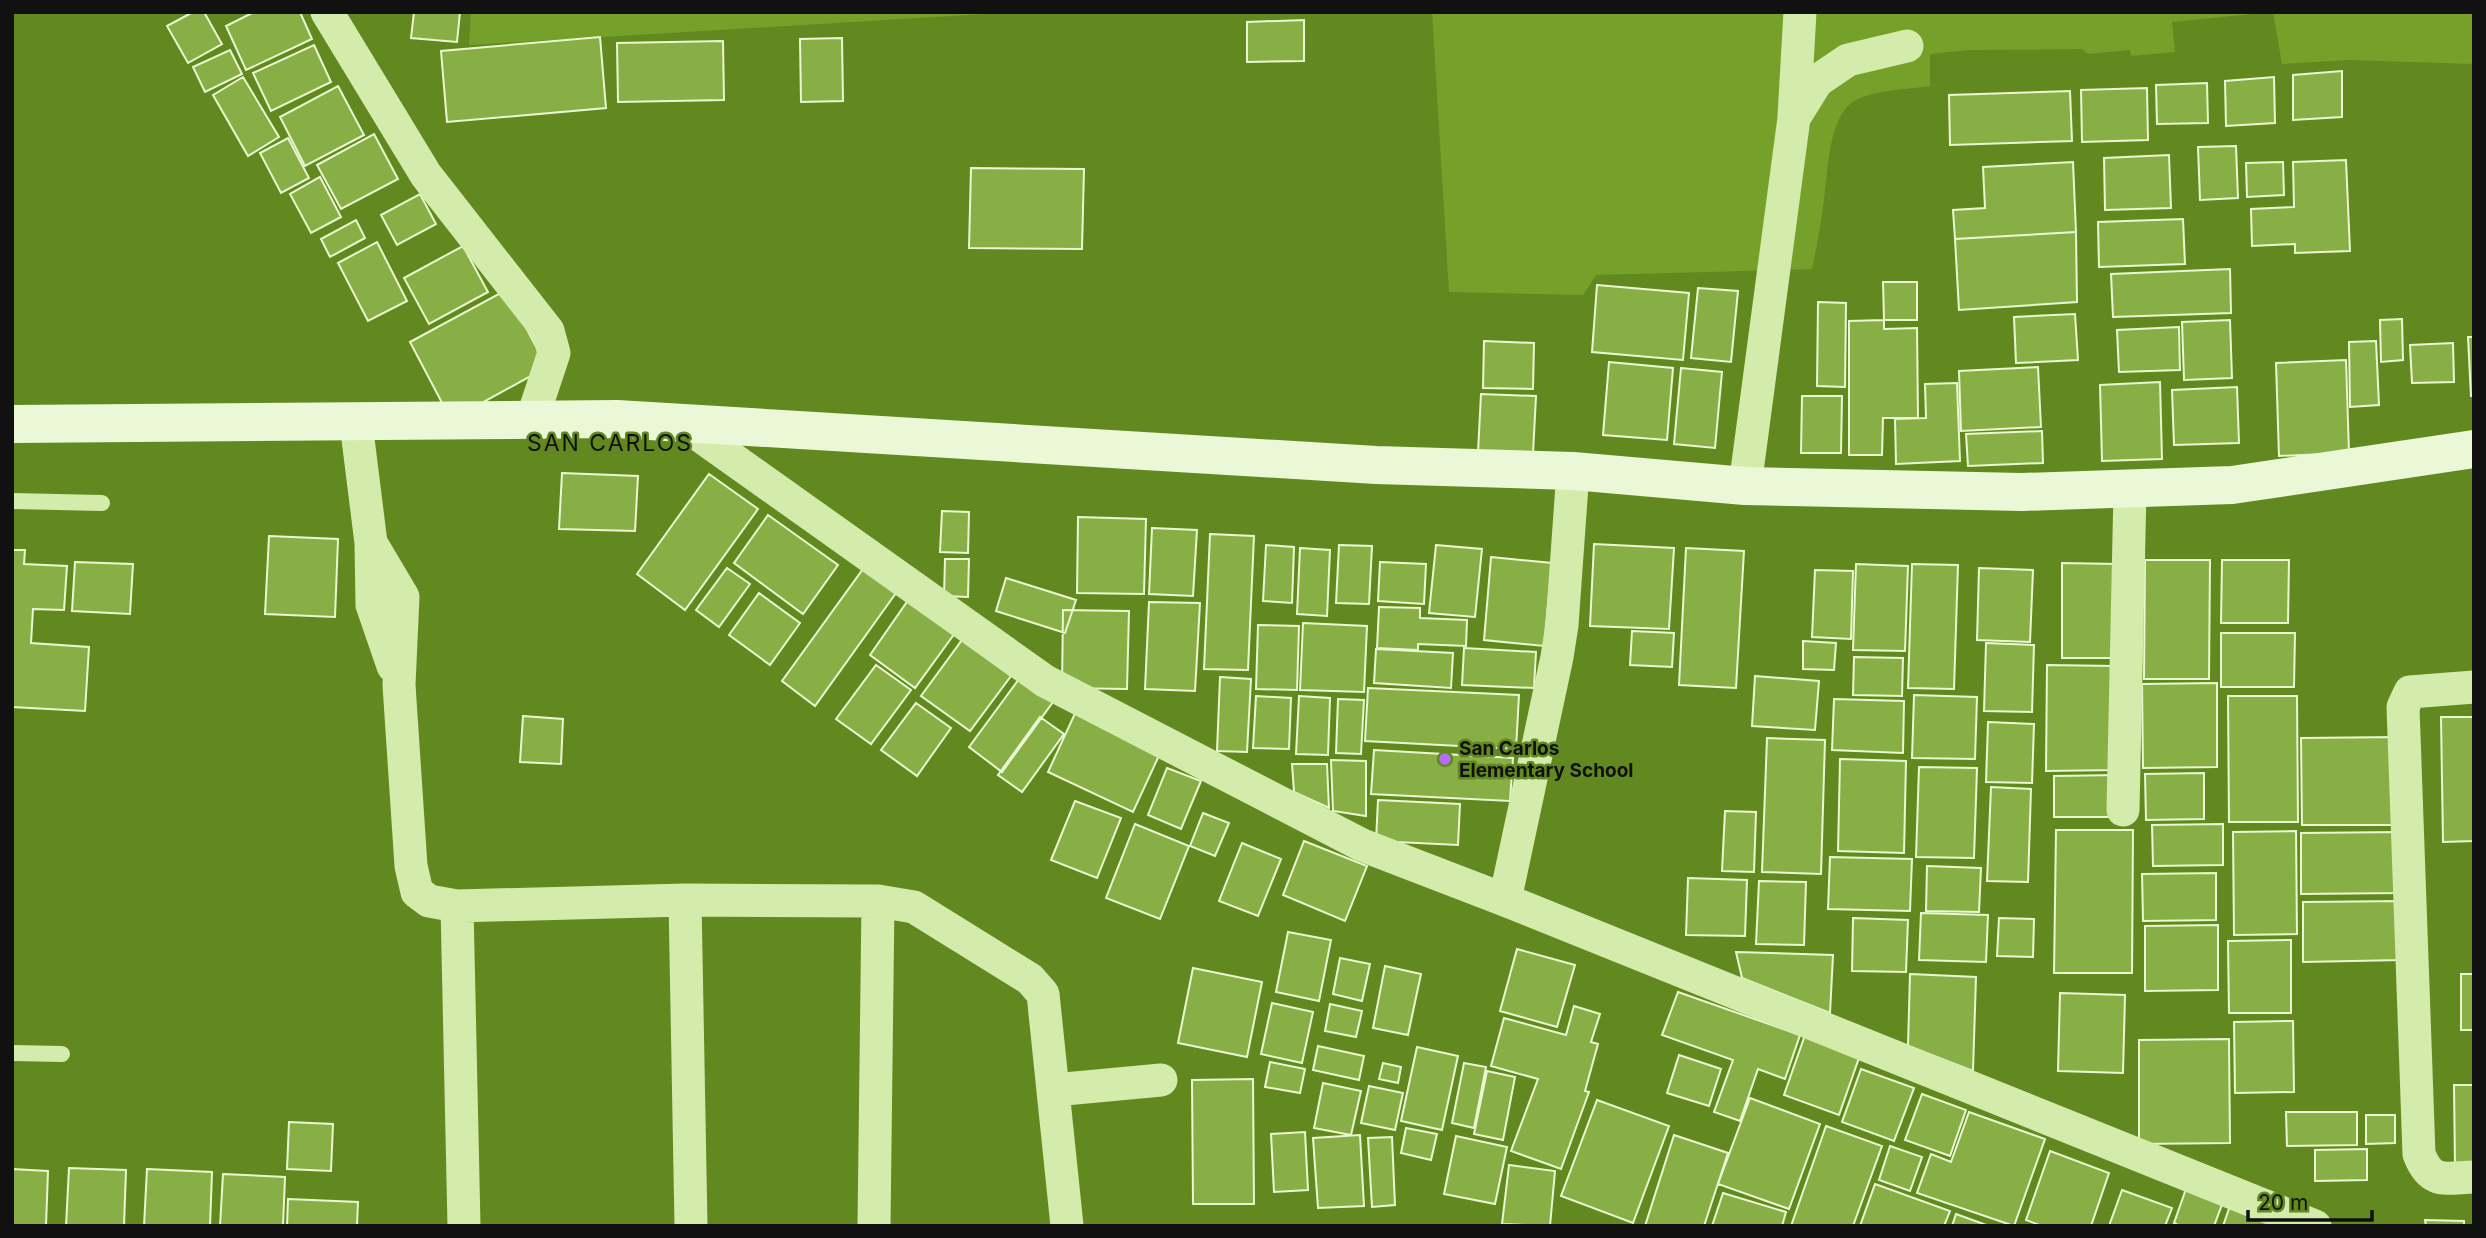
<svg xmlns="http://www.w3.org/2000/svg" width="2486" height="1238" viewBox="0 0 2486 1238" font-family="Inter,sans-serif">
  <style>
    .green { fill: #75a12a }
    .building { fill: #87af45; stroke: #e9f8d0; stroke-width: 2 }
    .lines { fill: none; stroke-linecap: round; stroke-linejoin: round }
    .lane { stroke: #d3ebab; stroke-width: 16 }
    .street { stroke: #d3ebab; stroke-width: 33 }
    .secondary { stroke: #ebf8d7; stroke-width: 38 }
    .poi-dot { fill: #b66cf8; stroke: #618920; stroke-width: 2.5 }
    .labels { text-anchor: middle; stroke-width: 5; stroke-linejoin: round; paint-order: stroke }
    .poi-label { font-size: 19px; font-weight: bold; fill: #111; stroke: #618920; text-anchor: start }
    .quarter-label { font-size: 23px; letter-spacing: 2px; fill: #111; stroke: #618920 }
  </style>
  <rect width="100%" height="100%" fill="#618920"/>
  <path class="green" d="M471,12H1020L469,45Z
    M1432,12H2474V64L2348,60L2282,64L2273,12L2172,22L2175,52L2131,56L2130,50L2088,54L2082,49L1969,50L1930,54V86C1906,90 1878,89 1856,100C1828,114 1828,173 1824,200C1821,223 1817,246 1812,269L1596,275L1583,295L1449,292Z"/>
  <path class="building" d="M193,12H204L222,44L188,63L167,26Z
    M254,12H300L312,39L246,70L226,26Z
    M414,12H460L457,42L411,38Z
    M1304,20V61L1247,62V22Z
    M600,37L606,108L447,122L441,51Z
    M842,38L843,101L801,102L800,39Z
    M723,41L724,100L618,102L617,43Z
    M314,45L331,82L271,111L253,73Z
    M230,50L242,74L205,92L193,67Z
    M2342,71V117L2293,120V75Z
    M243,77L279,137L248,156L213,95Z
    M2274,77L2275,123L2226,126L2225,81Z
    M2207,83L2208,123L2157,124L2156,85Z
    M338,86L364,135L305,166L280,117Z
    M2147,88L2148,140L2082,142L2081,90Z
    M2070,91L2072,141L1950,145L1949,95Z
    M374,134L398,179L341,209L317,165Z
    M288,138L309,178L281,193L260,153Z
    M2236,146L2238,198L2200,200L2198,147Z
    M2169,155L2171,208L2105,210L2104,158Z
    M2346,160L2350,251L2295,253V244L2252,246L2251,209L2294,207L2293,162Z
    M2073,162L2076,232L1955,239L1953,210L1985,208L1983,167Z
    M2283,162L2284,195L2247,197L2246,163Z
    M971,168L1084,169L1082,249L969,248Z
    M320,177L341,217L311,233L290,194Z
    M420,194L436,224L397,245L381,215Z
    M2183,219L2185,264L2099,267L2098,222Z
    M356,220L365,238L330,257L321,239Z
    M2076,232L2077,302L1959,310L1955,239Z
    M377,242L407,301L368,321L338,263Z
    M463,246L488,292L429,324L404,278Z
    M2230,269L2231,313L2113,317L2111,274Z
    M1883,282H1917V320H1884Z
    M1597,285L1689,293L1683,360L1592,352Z
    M1698,288L1738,291L1731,362L1691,358Z
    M506,290L547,367L451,420L410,342Z
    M1818,302L1846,303L1845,387L1817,386Z
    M2075,314L2078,360L2016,363L2014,317Z
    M2402,319L2403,360L2381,362L2380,320Z
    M1884,320V329L1917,328L1918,418H1883L1882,455H1849V321Z
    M2230,320L2232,378L2184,380L2182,322Z
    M2179,327L2180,370L2119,372L2117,330Z
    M2468,337H2474V396H2471Z
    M1484,341L1534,343L1533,389L1483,388Z
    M2376,341L2379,405L2350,407L2349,342Z
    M2453,343L2454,382L2412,383L2410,345Z
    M2346,360L2349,453L2279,456L2276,363Z
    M1609,362L1673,368L1667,440L1603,435Z
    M2038,367L2041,427L1961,431L1959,371Z
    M1681,368L1722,372L1715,448L1674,444Z
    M2160,382L2162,459L2102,461L2100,385Z
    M1957,383L1960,461L1896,464L1895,419L1926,418L1925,384Z
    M2237,387L2239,443L2174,445L2172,390Z
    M1481,394L1536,396L1533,454L1478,452Z
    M1802,396H1842L1841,453H1801Z
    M2042,431L2043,463L1968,466L1966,434Z
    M562,473L638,476L635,531L559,529Z
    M709,474L758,509L685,610L637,574Z
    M942,511L969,512L968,553L940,552Z
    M768,515L838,565L803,614L734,563Z
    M1078,517L1146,519L1144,594L1077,593Z
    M1152,528L1197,530L1193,596L1149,594Z
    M1210,534L1254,536L1248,670L1204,669Z
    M269,536L338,539L335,617L265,614Z
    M1594,544L1674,548L1669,629L1590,626Z
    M1266,545L1294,547L1292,603L1263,601Z
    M1339,545L1372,546L1369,604L1336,603Z
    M1436,545L1482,549L1475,617L1429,613Z
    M1300,548L1330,550L1327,616L1297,614Z
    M1686,548L1744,551L1736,688L1679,685Z
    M12,550H25L24,564L67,566L64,610L33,609L31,643L89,647L85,711L12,707Z
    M1491,557L1552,563L1544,646L1484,640Z
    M945,559H969L968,597L944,596Z
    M2145,560H2210L2209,679H2144Z
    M2222,560H2289L2288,623H2221Z
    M75,562L133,564L130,614L72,611Z
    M1380,562L1426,564L1424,604L1378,601Z
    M2062,563L2119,564V658H2062Z
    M1856,564L1908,566L1905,651L1853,650Z
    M1912,564L1958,565L1954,689L1908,688Z
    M727,568L750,584L719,627L696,610Z
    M1979,568L2033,570L2030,642L1977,640Z
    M863,569L896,593L815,706L782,681Z
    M1815,570L1853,571L1851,639L1812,637Z
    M1006,578L1076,600L1065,633L996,611Z
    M759,593L800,623L770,665L729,635Z
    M909,599L955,633L915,688L870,655Z
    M1149,602L1200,603L1195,691L1145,689Z
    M1379,607L1420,608V618L1467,620L1466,646L1418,644V650L1377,648Z
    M1063,610L1129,611L1127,689L1062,688Z
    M1303,623L1367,626L1364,692L1300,690Z
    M1258,625L1299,626L1297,690L1256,689Z
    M1632,631L1674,633L1672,667L1630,665Z
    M2221,633H2295L2294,687H2221Z
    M962,640L1011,676L970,731L921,696Z
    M1803,641L1836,643L1834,670L1803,669Z
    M1986,643L2034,645L2032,712L1984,711Z
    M1464,648L1536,652L1534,688L1462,685Z
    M1376,649L1453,653L1451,688L1374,683Z
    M1854,657L1903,658L1902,696L1853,695Z
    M876,665L911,690L871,744L836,719Z
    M2047,665L2116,666L2115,770L2046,771Z
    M1755,676L1819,681L1815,730L1752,726Z
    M1220,677L1251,679L1247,752L1217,751Z
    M1019,679L1053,702L1002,772L969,747Z
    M2217,683V767L2143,768L2142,684Z
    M1368,688L1519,695L1516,749L1365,741Z
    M1914,695L1977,697L1975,759L1912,758Z
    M1256,696L1291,698L1289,749L1253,748Z
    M1299,696L1330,698L1328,755L1296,754Z
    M2228,696H2297L2298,822H2229Z
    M1338,699L1364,700L1361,754L1336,753Z
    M1834,699L1904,701L1903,753L1832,750Z
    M916,703L951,728L917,776L881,750Z
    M1077,709L1162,749L1133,812L1048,772Z
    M523,716L563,719L561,764L520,762Z
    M1040,717L1064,734L1022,792L998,775Z
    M2441,717H2474V841L2443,842Z
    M1988,722L2034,724L2032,783L1986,782Z
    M2398,737L2399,825H2302L2301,738Z
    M1767,738L1825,740L1821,874L1762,872Z
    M1374,750L1513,758L1510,801L1371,794Z
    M1840,759L1906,761L1904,853L1838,851Z
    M1331,760L1366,761V816L1333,811Z
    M1292,764H1327L1329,808L1294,792Z
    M1919,767L1977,768L1974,858L1916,857Z
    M1167,768L1201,781L1181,829L1148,815Z
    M2204,773V819L2146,820L2145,774Z
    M2117,775V817H2054V776Z
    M1991,787L2031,789L2028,882L1987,881Z
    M1378,800L1460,804L1458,845L1376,841Z
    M1075,801L1121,818L1097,878L1051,860Z
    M1725,811L1756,812L1754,872L1722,871Z
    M1203,813L1229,823L1215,856L1190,846Z
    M1135,824L1189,846L1160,919L1106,898Z
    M2223,824V865L2153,866L2152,825Z
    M2056,830H2133L2132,973H2054Z
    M2296,831L2297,934L2234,935L2233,832Z
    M2399,832V893L2301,894V833Z
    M1304,841L1367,866L1345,921L1283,895Z
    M1242,843L1281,859L1258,916L1219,901Z
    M1830,857L1912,859L1910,911L1828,909Z
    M1927,866L1981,868L1979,912L1926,911Z
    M2216,873V920L2143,921L2142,874Z
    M1688,878L1747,880L1745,936L1686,935Z
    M1759,881L1806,882L1804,945L1756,944Z
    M2402,901V960L2303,962V902Z
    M1921,913L1988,915L1986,962L1919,960Z
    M1853,918L1908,920L1906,972L1852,971Z
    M1999,918L2034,919L2033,957L1997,956Z
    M2218,925V990L2145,991V926Z
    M1288,932L1331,940L1319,1001L1276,992Z
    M2291,940V1013H2229L2228,941Z
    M1517,949L1575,965L1557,1027L1500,1011Z
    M1736,952L1833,955L1830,1013L1742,978Z
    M1340,958L1370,964L1362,1001L1333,994Z
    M1385,966L1421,974L1408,1035L1373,1028Z
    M1193,968L1262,982L1247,1057L1178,1043Z
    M1910,974L1976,977L1973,1071L1908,1046Z
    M2461,974H2474V1030H2461Z
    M1678,992L1800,1035L1785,1079L1758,1069L1740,1121L1714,1112L1733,1060L1662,1035Z
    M2060,993L2125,995L2123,1073L2058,1071Z
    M1272,1003L1313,1012L1302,1063L1261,1054Z
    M1330,1004L1362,1011L1356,1037L1325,1031Z
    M1574,1006L1600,1014L1591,1042L1598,1044L1585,1091L1589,1092L1561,1169L1511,1151L1538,1079L1491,1066L1504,1018L1566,1035Z
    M2293,1021L2294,1092L2235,1093L2234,1022Z
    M1805,1035L1860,1055L1839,1115L1784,1095Z
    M2229,1039L2230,1143L2139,1144V1040Z
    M1318,1046L1364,1056L1359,1080L1313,1070Z
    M1417,1047L1458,1056L1442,1130L1401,1121Z
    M1679,1055L1721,1069L1709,1106L1667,1093Z
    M1270,1062L1305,1069L1300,1093L1265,1087Z
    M1383,1063L1401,1067L1398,1083L1379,1079Z
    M1464,1063L1486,1067L1474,1128L1452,1123Z
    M1861,1069L1914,1088L1894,1141L1842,1122Z
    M1487,1071L1515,1077L1503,1140L1474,1134Z
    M1253,1079L1254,1204H1193L1192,1080Z
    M1323,1083L1361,1091L1351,1135L1314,1128Z
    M2454,1085H2474V1165L2455,1166Z
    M1369,1086L1403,1093L1395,1130L1361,1123Z
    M1922,1094L1966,1110L1950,1156L1905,1140Z
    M1750,1098L1820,1124L1789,1209L1718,1184Z
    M1597,1100L1669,1126L1633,1223L1561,1196Z
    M1969,1112L2045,1139L2014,1226L1917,1193L1931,1154L1951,1162Z
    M2286,1112H2357V1145L2287,1146Z
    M2366,1115H2395V1143L2366,1144Z
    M289,1122L333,1124L331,1171L287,1169Z
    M1826,1126L1882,1146L1853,1226H1791Z
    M1406,1128L1437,1134L1431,1160L1401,1153Z
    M1305,1132L1308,1190L1274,1192L1271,1134Z
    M1360,1135L1364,1206L1318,1208L1313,1138Z
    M1674,1135L1728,1153L1704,1226H1645Z
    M1456,1136L1507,1147L1495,1204L1444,1194Z
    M1392,1137L1395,1205L1372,1207L1368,1138Z
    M1890,1146L1922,1157L1910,1191L1879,1180Z
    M2367,1149V1180L2315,1181V1150Z
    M2050,1151L2109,1173L2091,1226H2042L2026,1220Z
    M1509,1165L1555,1171L1550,1226L1502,1224Z
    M69,1168L126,1170L124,1226H66Z
    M12,1169L48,1171L46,1226H12Z
    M147,1169L212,1172L210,1226H144Z
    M223,1174L285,1177L283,1226H220Z
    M1875,1184L1950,1211L1944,1226H1860Z
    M2187,1186L2224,1199L2214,1226H2180L2174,1223Z
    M2122,1190L2172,1208L2165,1226H2109Z
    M1723,1193L1786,1212L1782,1226H1712Z
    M288,1199L358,1202L357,1226H287Z
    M2231,1203L2295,1226H2223Z
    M1956,1214L1989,1226H1952Z
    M2425,1220L2464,1221V1226H2426Z"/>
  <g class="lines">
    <path class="lane" d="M12,501L102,503
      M12,1053L62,1054"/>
    <path class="street" d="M327,12L426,175L548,331L554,353L532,419
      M1794,116L1800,12
      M356,423L371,543L372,605L393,666
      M685,425L1045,681L1362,845L1505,900L2315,1226
      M1745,486L1794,118L1817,81L1848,60L1907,46
      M371,543L403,597L399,685L411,866L417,892L429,901L457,906L685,900L878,901L914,907L1030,979L1043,994L1067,1226
      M2474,687L2410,692L2403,707L2419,1154C2431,1185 2445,1178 2474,1177
      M2123,810L2130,490
      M685,900L691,1226
      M1505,900L1557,657L1562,625L1573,471
      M457,906L464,1226
      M1054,1090L1161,1080
      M874,1226L878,901"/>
    <path class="secondary" d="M12,424L617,419L1376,465L1573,471L1745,486L2022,492L2232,485L2474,449"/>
  </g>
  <circle class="poi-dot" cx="1445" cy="759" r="7"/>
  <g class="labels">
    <g class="poi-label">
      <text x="1459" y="755">San Carlos<tspan x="1459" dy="22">Elementary School</tspan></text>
    </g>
    <g class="quarter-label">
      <text x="610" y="451">SAN CARLOS</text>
    </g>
  </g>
  <rect width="2486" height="1238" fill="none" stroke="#111111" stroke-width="28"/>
  <path d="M2248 1210v10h124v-10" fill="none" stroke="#111111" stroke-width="3.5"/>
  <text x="2258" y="1210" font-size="21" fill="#111111" stroke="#618920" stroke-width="5" paint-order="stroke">20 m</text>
</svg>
